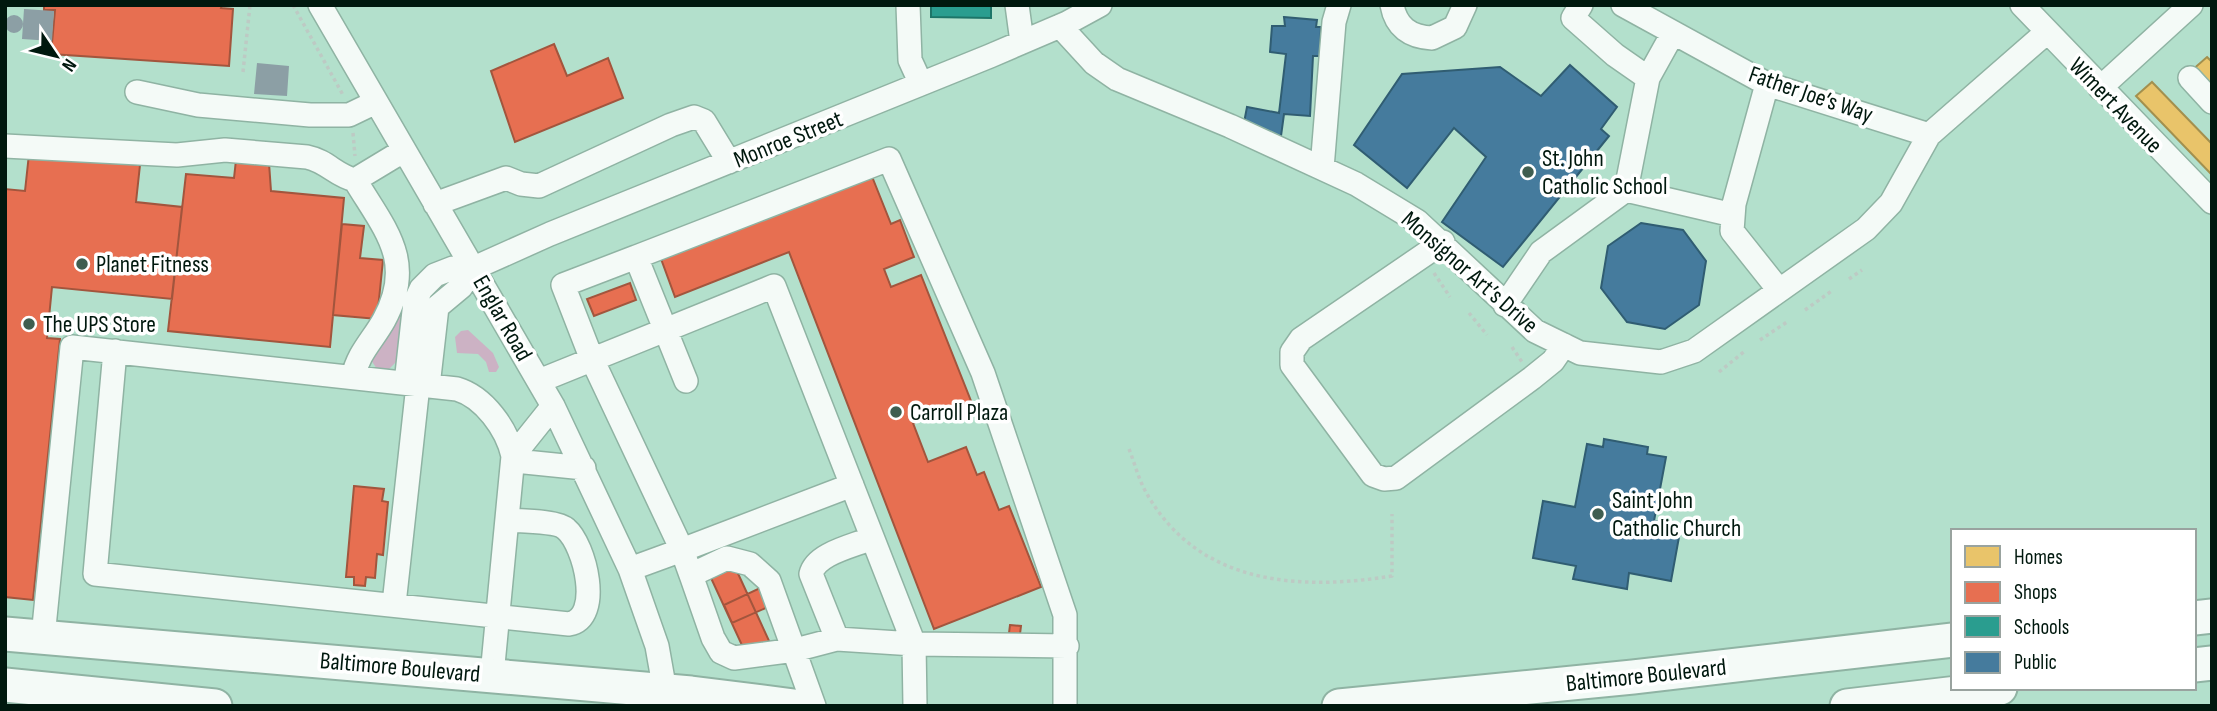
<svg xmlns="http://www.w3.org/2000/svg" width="2217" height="711" viewBox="0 0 2217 711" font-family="'Sofia Sans Condensed',sans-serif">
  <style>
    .green { fill: #ccb2c4 }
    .homes { fill: #e9c46a; stroke: #a3904e; stroke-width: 2 }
    .shops { fill: #e76f51; stroke: #a2553d; stroke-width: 2 }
    .schools { fill: #2a9d8f; stroke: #1d7568; stroke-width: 2 }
    .public { fill: #457b9d; stroke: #305d72; stroke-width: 2 }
    .building { fill: #8c9fa5 }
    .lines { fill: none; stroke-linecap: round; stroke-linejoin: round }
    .minor-casing { stroke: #8fb3a3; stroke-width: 26 }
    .highway-casing { stroke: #8fb3a3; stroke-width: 37 }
    .path { stroke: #bdcac4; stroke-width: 3.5; stroke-dasharray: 3.5 3.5; stroke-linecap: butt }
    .minor { stroke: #f4faf7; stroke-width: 23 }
    .highway { stroke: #f4faf7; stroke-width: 33 }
    .poi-dot { fill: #3f5e50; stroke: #fff; stroke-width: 2.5 }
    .labels { text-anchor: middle; stroke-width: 7; stroke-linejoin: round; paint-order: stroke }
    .street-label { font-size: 24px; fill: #00180e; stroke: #fff }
    .poi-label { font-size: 24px; fill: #00180e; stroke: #fff; text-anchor: start }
  </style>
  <rect width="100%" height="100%" fill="#b3e0cc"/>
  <path class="green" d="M404,305L398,360L388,370L377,369L371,360Z
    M468,330L493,353L499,367L496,372H489L486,362L478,354L457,353L455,337L461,331Z"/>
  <path class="homes" d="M2207,57L2212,62V93L2191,71Z
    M2152,82L2212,144V175L2136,96Z"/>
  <path class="shops" d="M44,5H222L221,8L233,9L229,66L51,54L55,10H44Z
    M554,44L567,76L608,58L623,98L515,142L491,71Z
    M29,154L140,165L136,202L182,207L172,299L52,287L47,338L60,339L33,600L5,597V189L25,191Z
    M236,160L269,163L271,191L344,198L330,347L168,331L186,174L234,178Z
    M871,174L891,224L900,220L914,257L884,269L891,287L921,275L971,401L913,423L928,462L966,447L977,475L984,472L999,510L1009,506L1041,587L934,629L789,252L675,297L660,256Z
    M342,224L364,226L360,258L383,260L377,319L333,315Z
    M630,283L636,300L594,316L587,299Z
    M354,486L384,489L382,501L388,502L383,555L377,554L375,578L366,577L365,586L354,585V577H346Z
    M735,567L770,643L746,654L711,578Z
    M760,588L768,607L732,623L724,605Z
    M1010,625L1021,626L1020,634L1009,633Z"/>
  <path class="schools" d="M931,5H991V18L931,17Z"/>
  <path class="public" d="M1284,17L1317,20L1316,27H1321L1320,56H1313L1310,116L1284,114L1281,136L1243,128L1247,107L1279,113L1286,54L1270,52L1272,26H1285Z
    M1570,65L1617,107L1601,129L1609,136L1503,267L1442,222L1486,157L1454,128L1407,188L1354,145L1402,74L1500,67L1541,96Z
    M1641,223L1683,230L1706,261L1699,305L1665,329L1627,322L1601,288L1608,246Z
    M1604,439L1648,447L1647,454L1666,457L1654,521L1681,526L1671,581L1629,573L1627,589L1573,579L1576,566L1533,558L1543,501L1575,507L1587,444L1603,447Z"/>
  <path class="building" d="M24,9L54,11L52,41L22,39Z
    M5 24a9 9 0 1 1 18 0a9 9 0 1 1-18 0Z
    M257,63L289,66L287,96L254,94Z"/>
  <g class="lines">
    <defs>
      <path id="minor" d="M320,5L553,406L630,569L657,646L665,691
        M908,5L910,60L921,84
        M1017,5L1022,42
        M1392,5C1396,27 1410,37 1432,38L1455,27L1465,5
        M1581,5L1573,18L1615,55L1648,78
        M1623,5L1767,84L1929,135
        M2022,5L2212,202
        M1060,26L1094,63L1117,79L1230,126L1356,184L1417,221L1535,331L1580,353L1661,362L1694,351L1866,229L1891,203L1929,135L2047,32
        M2190,78L2212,102
        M1767,84L1734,204L1732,231L1779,290
        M2100,88L2191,5
        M137,92L198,105L310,115H349L376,102
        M5,146L177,155L225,150L307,157C327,161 336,176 355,180L403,151
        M1322,168L1334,22L1339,5
        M1626,190L1733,215
        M435,204L506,178L521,184L539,186L671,125L694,117L704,121L729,162
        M1443,242L1301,339L1292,352V365L1373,475L1384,479L1396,478L1532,378L1553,361L1564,345
        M636,257L889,159L983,373L1065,615V706
        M1505,305L1541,252L1626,190L1648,78L1673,33
        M115,351L95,574L569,624C603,618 585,545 566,529C558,521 520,521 507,520
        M353,377C358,353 373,340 384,320C416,261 385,230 355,180
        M539,381L774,286L914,644L915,706
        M406,383L415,302L421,289L435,275L453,268H474L550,234L990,56L1067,23L1100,5
        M428,386L437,307L461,287L474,268
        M513,456L525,462L584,468
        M513,456L553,406
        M630,569L682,550L591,357L563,285L636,257L686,381
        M691,575L713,638L721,652L734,658L795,650L837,639L914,644L1067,646
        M394,604L418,385
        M43,637L72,347L457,389C484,397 507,429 513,456L492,675
        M837,639L811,574C816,553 854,546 872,538
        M814,706L769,581L750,564L727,558L691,575L682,550L852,485"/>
      <path id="highway" d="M2194,618L2212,616
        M5,634L691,693L794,706
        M2194,665L2212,663
        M5,685L215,706
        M1339,706L1633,677L1953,640
        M1847,706L2000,688"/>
    </defs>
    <use href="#minor" class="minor-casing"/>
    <use href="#highway" class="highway-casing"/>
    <path class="path" d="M293,5L343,95
      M243,72L250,5
      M353,133L355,156
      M1434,273L1450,297
      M1849,279L1862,270
      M1805,310L1833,290
      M1469,313L1487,335
      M1760,340L1787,322
      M1512,347L1522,362
      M1719,372L1745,351
      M1129,449C1135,464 1139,481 1147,494C1199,585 1299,591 1392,576V514"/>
    <use href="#minor" class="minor"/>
    <use href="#highway" class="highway"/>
  </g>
  <g class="poi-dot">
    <circle cx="1528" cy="172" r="7"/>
    <circle cx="82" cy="264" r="7"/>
    <circle cx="29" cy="324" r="7"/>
    <circle cx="896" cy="412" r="7"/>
    <circle cx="1598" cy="514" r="7"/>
  </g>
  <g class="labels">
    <g class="street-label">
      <text transform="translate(1811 94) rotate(19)" y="8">Father Joe’s Way</text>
      <text transform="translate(2116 105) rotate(46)" y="8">Wimert Avenue</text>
      <text transform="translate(788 139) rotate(-22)" y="8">Monroe Street</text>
      <text transform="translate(1470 272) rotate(41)" y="8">Monsignor Art’s Drive</text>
      <text transform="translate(503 318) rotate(60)" y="8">Englar Road</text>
      <text transform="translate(400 667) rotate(5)" y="8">Baltimore Boulevard</text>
      <text transform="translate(1646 675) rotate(-6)" y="8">Baltimore Boulevard</text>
    </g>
    <g class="poi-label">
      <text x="1542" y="166">St. John<tspan x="1542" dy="28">Catholic School</tspan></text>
      <text x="96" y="272">Planet Fitness</text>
      <text x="43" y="332">The UPS Store</text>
      <text x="910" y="420">Carroll Plaza</text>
      <text x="1612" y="508">Saint John<tspan x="1612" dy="28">Catholic Church</tspan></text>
    </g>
  </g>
  <rect width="2217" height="711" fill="none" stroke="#00180e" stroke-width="14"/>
  <rect x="1951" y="529" width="245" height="161" fill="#ffffff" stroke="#99a39f" stroke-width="2"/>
  <rect x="1965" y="546" width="35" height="21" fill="#e9c46a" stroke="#99a39f" stroke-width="2"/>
  <text x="2014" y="564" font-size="21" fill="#00180e">Homes</text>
  <rect x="1965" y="582" width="35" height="21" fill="#e76f51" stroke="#99a39f" stroke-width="2"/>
  <text x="2014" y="599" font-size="21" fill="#00180e">Shops</text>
  <rect x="1965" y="616" width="35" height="21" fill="#2a9d8f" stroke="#99a39f" stroke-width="2"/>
  <text x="2014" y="634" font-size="21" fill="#00180e">Schools</text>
  <rect x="1965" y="652" width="35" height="21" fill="#457b9d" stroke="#99a39f" stroke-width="2"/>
  <text x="2014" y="669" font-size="21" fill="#00180e">Public</text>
  <g transform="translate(56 56) rotate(125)" stroke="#ffffff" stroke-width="5" paint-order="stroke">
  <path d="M0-5L12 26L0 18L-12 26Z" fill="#00180e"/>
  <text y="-10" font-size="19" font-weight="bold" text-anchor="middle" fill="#00180e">N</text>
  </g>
</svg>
